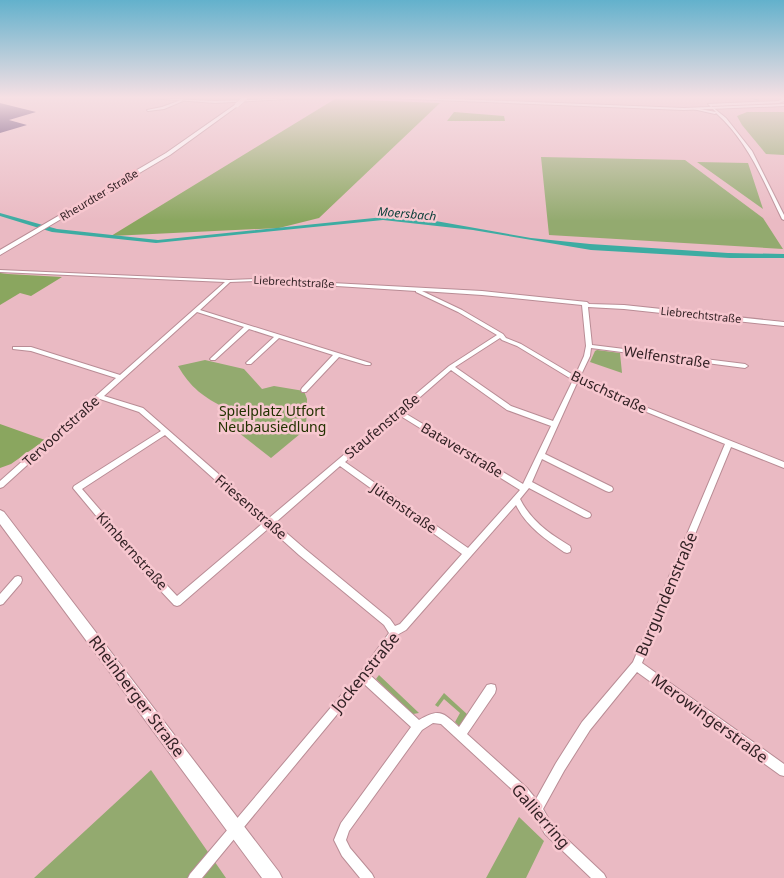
<svg xmlns="http://www.w3.org/2000/svg" width="784" height="878" viewBox="0 0 784 878" font-family="'Noto Sans',sans-serif">
  <style>
    .green { fill: #93aa6f }
    .forest { fill: #8aa65f }
    .water { fill: #3daca2 }
    .lines { fill: none; stroke-linecap: round; stroke-linejoin: round }
    .stream { stroke: #3daca2; stroke-width: 1 }
    .building { fill: #361750 }
    .minor-casing { stroke: #b98c95; stroke-width: 2 }
    .secondary-casing { stroke: #b98c95; stroke-width: 2 }
    .minor { fill: #fff; fill-rule: evenodd }
    .secondary { fill: #fff; fill-rule: evenodd }
    .secondary-bridge-casing { stroke: #b98c95; stroke-width: 5.5; stroke-linecap: butt }
    .secondary-bridge { stroke: #fff; stroke-width: 4.5 }
    .labels { text-anchor: middle; stroke-width: 5; stroke-linejoin: round; paint-order: stroke }
    .far-street-label { font-size: 11px; fill: #332225; stroke: #f7c7cf }
    .far-water-label { font-size: 12px; font-style: italic; fill: #10423d; stroke: #f7c7cf }
    .street-label { font-size: 14px; fill: #332225; stroke: #f7c7cf }
    .park-label { font-size: 14px; fill: #223200; stroke: #f7c7cf }
    .near-street-label { font-size: 16px; fill: #332225; stroke: #f7c7cf }
  </style>
  <rect width="100%" height="100%" fill="#eabac3"/>
  <path class="green" d="M747,112H784V155L766,154L742,125L737,116Z
    M541,157L685,160L763,218L783,249L549,235Z
    M697,162L748,163L763,209Z
    M597,350L620,353L622,373L590,362L595,351Z
    M205,360L244,369L262,389L274,386L304,391L307,399L306,429L271,458L220,418L227,411L226,408C204,398 190,387 178,366Z
    M379,675L419,713L413,714L376,679Z
    M444,693L468,715L460,727L455,722L460,713L444,699L438,707L435,705Z
    M151,770L226,878H34Z
    M519,817L544,841L526,878H486Z"/>
  <path class="forest" d="M335,99L440,103L319,218L279,228L111,236Z
    M454,112L504,116L505,121H447Z
    M0,273L8,274L62,277L31,296L20,293L0,305Z
    M0,424L45,440L11,464L0,468Z"/>
  <path class="water" d="M0,213L57,229L158,240L384,217L430,220L531,238L590,244L728,253L784,254V258H730L591,250L473,230L383,220L156,243L52,232L0,216Z"/>
  <g class="lines">
    <path class="stream" d="M751,98L758,100"/>
  </g>
  <path class="building" d="M0,103L36,112L9,120L27,125L0,133Z"/>
  <g class="lines">
    <defs>
      <path id="minor" d="M781,98H784V101L779,103L711,106L726,118L752,151L784,215V220L782,219C764,182 748,141 716,113L715,114L693,109L694,108L716,112L708,104L778,101L781,100Z
        M181,100L183,101L164,109L148,111L147,110L162,107Z
        M0,270L229,280L257,279L482,291L587,302L589,304L624,305L784,322V326L624,309L588,307L592,345L745,364L748,366L745,368L591,348L590,356L579,379L587,384L784,462V468L731,447L642,663L784,764V776L780,775L637,672L590,730L564,771L543,809L553,826L604,874L606,878H591L545,834L533,813L519,796L441,724L433,723L422,730L349,831L346,840L350,848L372,874L374,878H360L342,856L334,840L341,823L411,727L363,683L202,878H188L190,874L360,673L389,633L384,625L299,555L269,528L180,605L177,606L174,605L141,570L73,488L74,486L161,431L139,412L100,399L3,487L0,488V481L116,378L31,351L13,349V347H31L120,375L225,282L0,272ZM257,281L416,291V292L458,312L497,335L449,366L269,518L143,408L104,396L197,312L244,327L211,358L210,359L211,360H215L249,329L274,337L247,362L246,363L247,364H251L279,338L333,355L302,388L301,390L302,392H306L339,357L366,365H370L371,364L370,363L200,310L230,282ZM422,291L482,295L582,305L586,346L584,356L575,376L521,344L506,338L503,334L462,310ZM500,338L502,340L517,346L573,380L553,421L511,406L455,367ZM451,370L507,410L551,426L523,484L403,412ZM577,383L583,386L725,444L633,662L582,722L556,763L536,799L527,788L467,734L495,693L496,689L495,685L491,684L487,685L459,727C443,712 439,708 419,720L370,675L393,643L397,635L406,630L516,505C526,526 545,539 564,552L567,553L570,552L571,549L570,546C550,534 531,521 520,499L529,488L584,517L587,518L590,517L591,515L590,513L532,482L542,459L606,491L609,492L612,491L613,489L612,487L545,454ZM399,415L520,490L468,548L345,462ZM165,435L263,523L177,596L147,564L82,489ZM340,466L462,554L400,624L395,626L390,619L305,549L275,523Z
        M18,576L21,577L22,580L21,583L3,604L0,605V594L15,577Z"/>
      <path id="secondary" d="M150,98L215,101L305,98L215,103Z
        M387,98H430L684,108L784,104V106L684,110Z
        M236,104L239,105L170,155L0,255V250L166,153Z
        M0,510L4,512L279,872L282,878H262L0,524Z"/>
    </defs>
    <use href="#minor" class="minor-casing"/>
    <use href="#secondary" class="secondary-casing"/>
    <use href="#minor" class="minor"/>
    <use href="#secondary" class="secondary"/>
    <defs>
      <path id="secondary-bridge" d="M237,105L245,98"/>
    </defs>
    <use href="#secondary-bridge" class="secondary-bridge-casing"/>
    <use href="#secondary-bridge" class="secondary-bridge"/>
  </g>
  <linearGradient id="sky" x2="0" y2="1"><stop stop-color="#63b1cc"/><stop offset="0.44" stop-color="#f6e0e4"/><stop offset="1" stop-color="#f6e0e4" stop-opacity="0"/></linearGradient>
  <rect width="784" height="221" fill="url(#sky)"/>
  <g class="labels">
    <g class="far-street-label">
      <text transform="translate(99 195) rotate(-31)" y="4">Rheurdter Straße</text>
      <text transform="translate(294 282) rotate(3)" y="4">Liebrechtstraße</text>
      <text transform="translate(701 315) rotate(6)" y="4">Liebrechtstraße</text>
    </g>
    <g class="far-water-label">
      <text transform="translate(407 214) rotate(5)" y="4">Moersbach</text>
    </g>
    <g class="street-label">
      <text transform="translate(667 357) rotate(8)" y="5">Welfenstraße</text>
      <text transform="translate(609 392) rotate(25)" y="5">Buschstraße</text>
      <text transform="translate(382 426) rotate(-40)" y="5">Staufenstraße</text>
      <text transform="translate(61 431) rotate(-42)" y="5">Tervoortstraße</text>
      <text transform="translate(462 450) rotate(31)" y="5">Bataverstraße</text>
      <text transform="translate(251 507) rotate(41)" y="5">Friesenstraße</text>
      <text transform="translate(404 508) rotate(35)" y="5">Jütenstraße</text>
      <text transform="translate(132 551) rotate(48)" y="5">Kimbernstraße</text>
    </g>
    <g class="park-label">
      <text x="272" y="416">Spielplatz Utfort<tspan x="272" dy="16">Neubausiedlung</tspan></text>
    </g>
    <g class="near-street-label">
      <text transform="translate(666 594) rotate(-67)" y="6">Burgundenstraße</text>
      <text transform="translate(365 672) rotate(-51)" y="6">Jockenstraße</text>
      <text transform="translate(137 696) rotate(53)" y="6">Rheinberger Straße</text>
      <text transform="translate(710 718) rotate(36)" y="6">Merowingerstraße</text>
      <text transform="translate(541 816) rotate(49)" y="6">Gallierring</text>
    </g>
  </g>
</svg>
